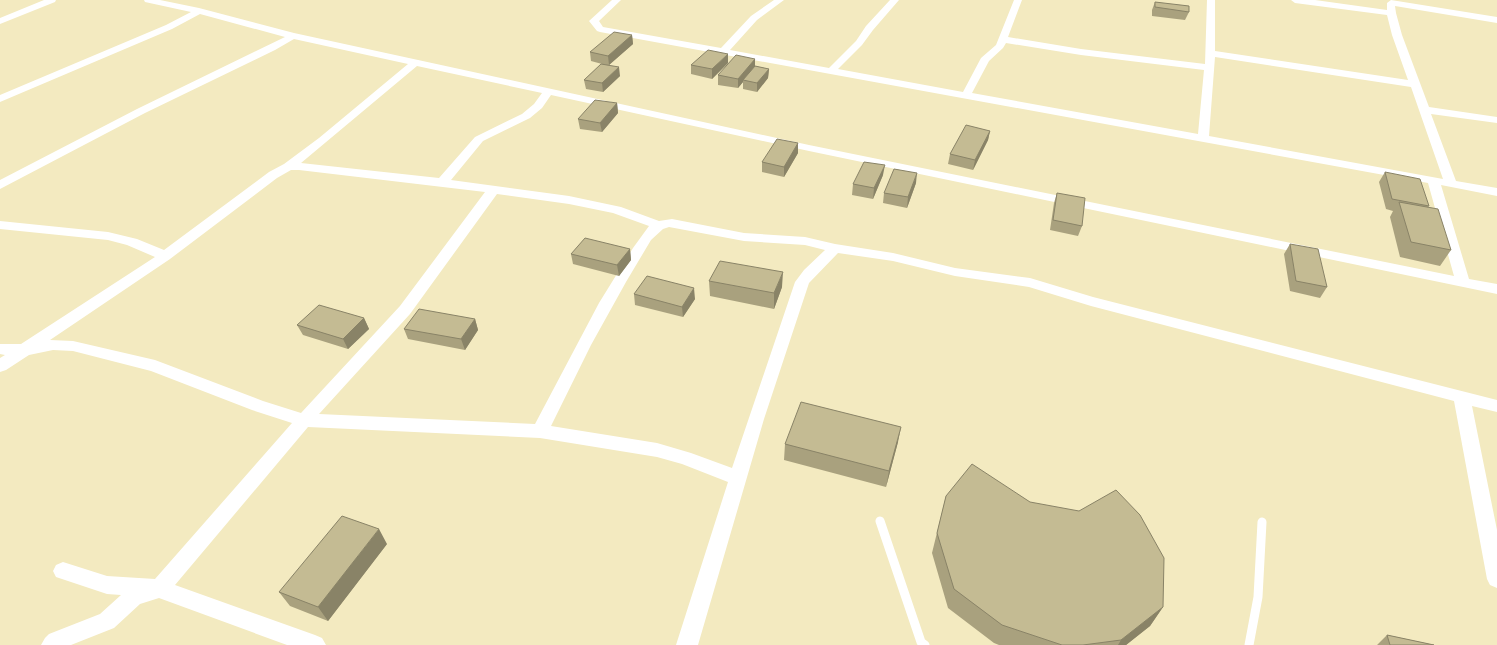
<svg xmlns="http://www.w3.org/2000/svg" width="1497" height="645" viewBox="0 0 1497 645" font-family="Roboto,sans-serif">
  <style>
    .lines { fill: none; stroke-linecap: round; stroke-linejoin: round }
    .service { stroke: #fff; stroke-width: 9 }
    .minor { fill: #fff; fill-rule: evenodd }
    .wall { fill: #a9a17e }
    .shaded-wall { fill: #898367 }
    .building { fill: #c4bb93; stroke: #898367 }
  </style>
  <rect width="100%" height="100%" fill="#f3eac0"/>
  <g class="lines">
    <path class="service" d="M880,521L921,642L925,645
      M1249,645L1258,597L1262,522"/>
    <path class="minor" d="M44,0H56L55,2L0,24V18Z
      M144,0H160L199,8L294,33L809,145L1454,276L1428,183L600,32L597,31L589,21L612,0H621L599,21L603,27L721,48L751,16L774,0H784L757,20L730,50L829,68L856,41L866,26L890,0H899L873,30L862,45L838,69L963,92L981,58L996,45L1014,0H1022L1008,37L1081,49L1205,64L1207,0H1215V51L1408,80L1392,35L1387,15L1295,3L1291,0H1315L1387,10V3L1391,0L1497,17V23L1395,6L1396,13L1402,35L1429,107L1497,117V123L1431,114L1456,181L1497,188V196L1441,185L1469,279L1497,284V294L809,151L551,95L542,108L530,118L483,141L451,180L569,196L621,207L659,221L672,219L744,233L805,237L835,244L893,253L955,268L1030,278L1093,297L1497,400V412L1472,406L1497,530V588L1490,585L1487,579L1454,401L1091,306L1029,287L955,276L893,261L838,253L809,283L764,419L698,645H676L728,482L682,464L657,457L540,438L308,427L175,585L315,635L322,638L326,645H287L159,598L140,604L114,628L71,645H41L45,638L49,634L100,614L121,595L107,594L56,577L53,571L56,565L63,562L107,576L155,579L292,423L252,410L151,371L73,351L53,350L29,355L6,370L0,372V358L5,355L0,354V344H21L155,257L127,245L108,240L0,229V221L108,232L137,239L164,250L269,172L284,164L319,138L408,64L294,39L275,50L145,113L0,189V180L137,109L285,37L200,14L172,29L0,102V95L166,25L191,12L145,2ZM1006,43L1081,55L1204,70L1198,134L972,93L989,61L1003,48ZM1215,57L1411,87L1443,179L1209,136ZM417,66L542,93L534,104L522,114L475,137L439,178L301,163ZM291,170H299L485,192L400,306L301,413L263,401L155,360L73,341L50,340L170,259L277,178ZM497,194L569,204L613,213L649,226L633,248L599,303L535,424L319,414L410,314ZM669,227L744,241L805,245L825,250L804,270L795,282L732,468L691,453L657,443L551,426L591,345L626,282L651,240L663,229Z"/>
  </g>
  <path class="wall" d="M1155,2L1189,12L1185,20L1152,16V10Z
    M632,35L633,44L609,65L620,76L603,92L586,89L584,80L602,64L591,61L590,52Z
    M755,59V66L769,69L768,78L757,92L743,89V82L738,88L718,85V75Z
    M728,63L712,79L691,74V65Z
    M617,103L618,113L602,132L580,129L578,119Z
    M990,131L988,140L973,170L948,164L950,154Z
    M798,143V153L784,177L762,172V162Z
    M1385,172L1429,206L1428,207L1451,250L1440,266L1400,257L1390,217L1393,211L1386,209L1379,182Z
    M883,175L873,199L852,195L853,184Z
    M916,183L907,208L883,203L884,193Z
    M1057,193L1082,226L1078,236L1050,230L1054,203Z
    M1290,244L1327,287L1320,298L1290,291L1284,254Z
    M630,249L631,260L619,276L573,264L571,254Z
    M709,281L782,287L774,309L710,296Z
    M634,294L695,299L683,317L635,305Z
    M364,318L369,329L348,349L303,335L297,325Z
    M475,319L478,330L465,350L408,339L404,329Z
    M898,442L886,487L784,460L785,444Z
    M946,496L1163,607L1150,626L1126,645H999L994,643L948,608L932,553Z
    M387,544L328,621L290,606L279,592Z
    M1387,635L1434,645H1377Z"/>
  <path class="shaded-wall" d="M632,35L633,44L609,65L608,56Z
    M728,54V63L712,79V69Z
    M755,59V68L743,80V82L738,88V79Z
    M619,67L620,76L603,92L602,83Z
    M769,69L768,78L757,92V83Z
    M617,103L618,113L602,132L600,123Z
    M990,131L988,140L973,170L975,160Z
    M798,143V153L784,177V167Z
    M885,165L883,175L873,199L874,188Z
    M917,173L916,183L907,208L908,197Z
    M630,249L631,260L619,276L617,265Z
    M783,272L782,287L774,309V293Z
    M694,288L695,299L683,317L682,307Z
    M364,318L369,329L348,349L343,339Z
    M475,319L478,330L465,350L461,339Z
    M901,427L898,442L886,487L889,471Z
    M379,529L387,544L328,621L318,607Z
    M1163,607L1150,626L1126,645H1118L1121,640Z"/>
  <path class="building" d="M1155,2L1189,6V12L1155,7Z
    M614,32L632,35L608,56L590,52Z
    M708,50L728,54L712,69L691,65Z
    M736,55L755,59L738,79L718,75Z
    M601,64L619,67L602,83L584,80Z
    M755,66L769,69L757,83L743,80Z
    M595,100L617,103L600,123L578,119Z
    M966,125L990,131L975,160L950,154Z
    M777,139L798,143L784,167L762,162Z
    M864,162L885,165L874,188L853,184Z
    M894,169L917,173L908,197L884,193Z
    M1385,172L1420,179L1429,206L1392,199Z
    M1057,193L1085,198L1082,226L1053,220Z
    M1399,202L1438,209L1451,250L1411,242Z
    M585,238L630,249L617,265L571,254Z
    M1290,244L1318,249L1327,287L1296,281Z
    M720,261L783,272L774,293L709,281Z
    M647,276L694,288L682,307L634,294Z
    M319,305L364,318L343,339L297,325Z
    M419,309L475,319L461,339L404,329Z
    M801,402L901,427L889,471L785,444Z
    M972,464L1030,502L1079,511L1116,490L1140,515L1164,558L1163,607L1121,640L1083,645H1062L1002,625L954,589L937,533L946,496Z
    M342,516L379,529L318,607L279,592Z
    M1387,635L1434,645H1390Z"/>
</svg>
